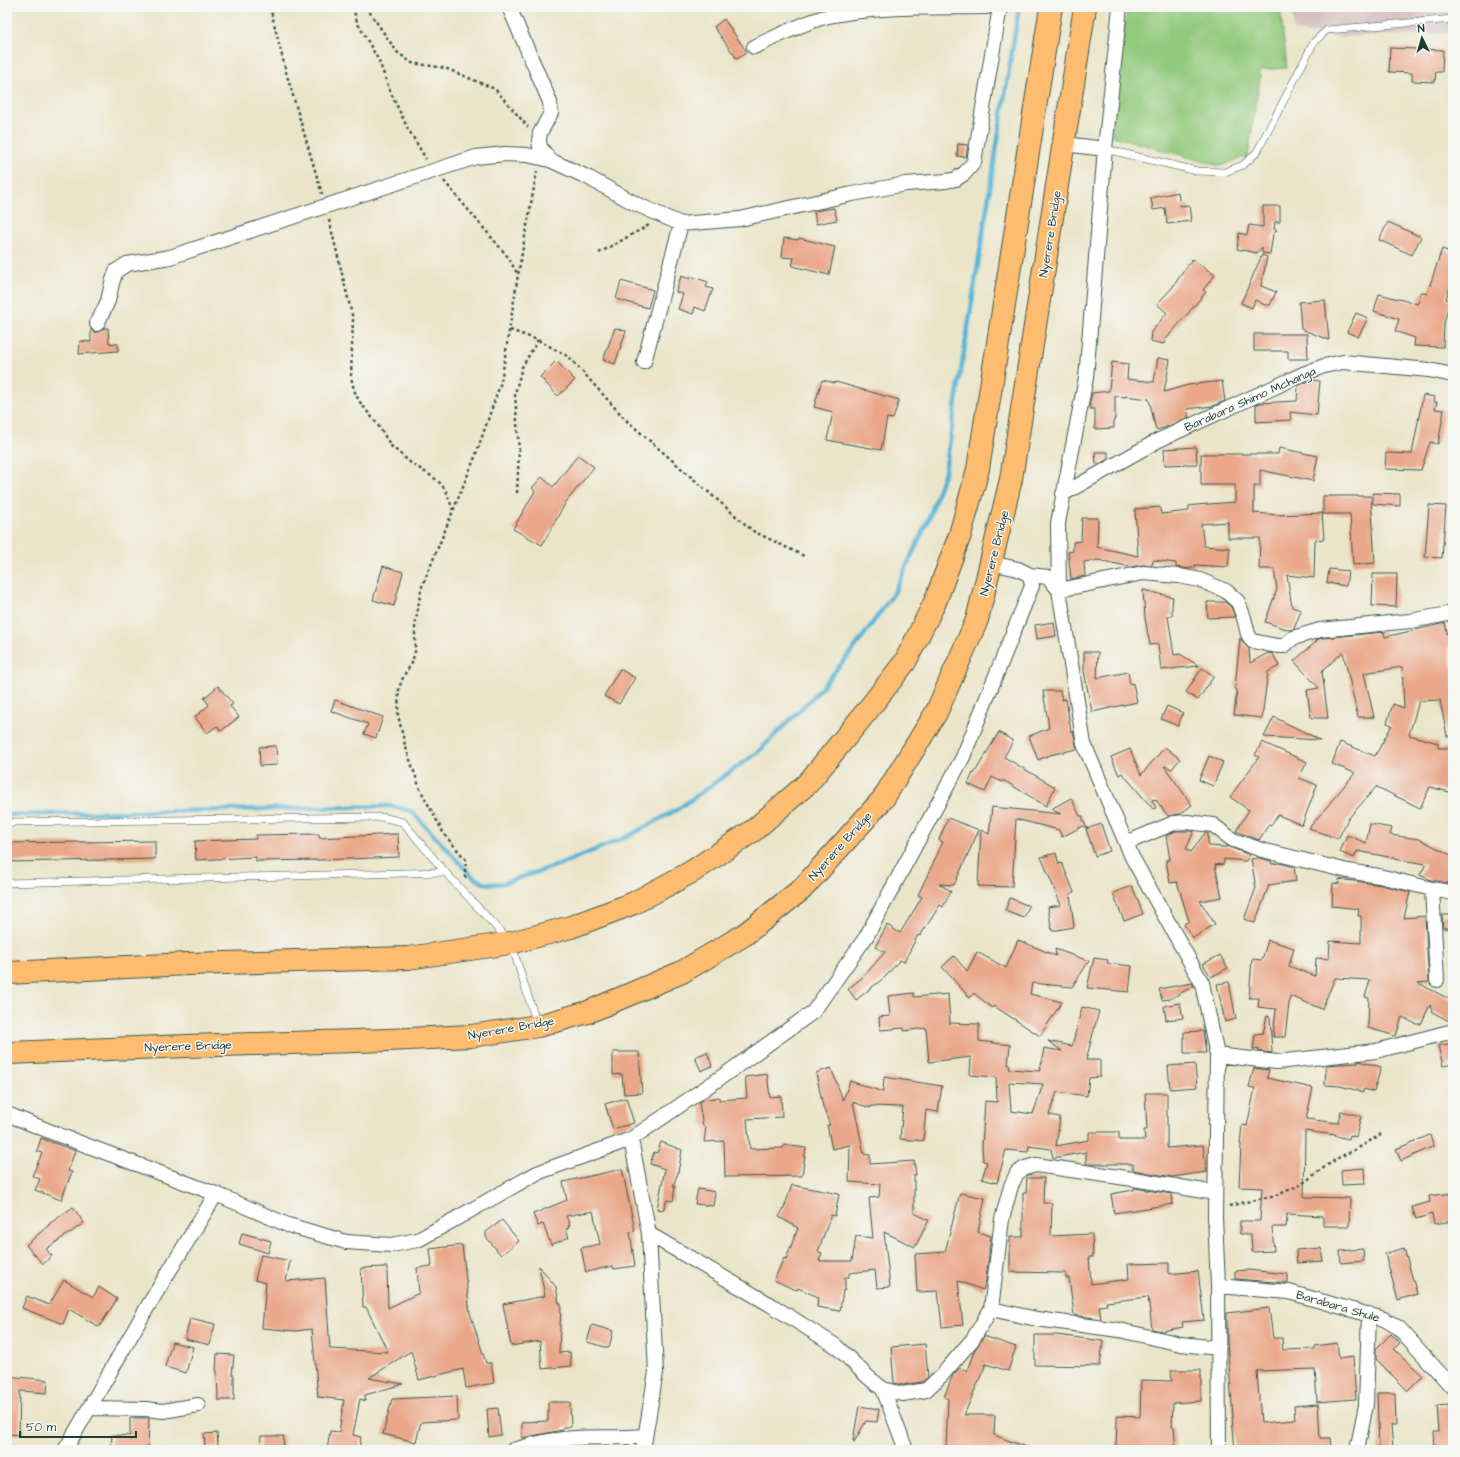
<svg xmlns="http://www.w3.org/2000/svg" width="1460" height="1457" viewBox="0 0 1460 1457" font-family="'Architects Daughter',sans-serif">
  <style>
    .industrial { fill: #d1bfbf }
    .green { fill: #92c97b; stroke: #588358 }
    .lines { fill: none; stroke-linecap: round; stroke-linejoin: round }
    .stream { stroke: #56b3d4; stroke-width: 4.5 }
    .building { fill: #eaa789; fill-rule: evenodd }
    .lane-casing { stroke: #3d564a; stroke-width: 8 }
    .street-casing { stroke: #3d564a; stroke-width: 16 }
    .primary-casing { stroke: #3d564a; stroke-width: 24 }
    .path { stroke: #3d564a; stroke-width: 2.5; stroke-dasharray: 3 3; stroke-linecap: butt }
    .lane { stroke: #fff; stroke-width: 7 }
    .street { stroke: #fff; stroke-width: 14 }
    .primary { stroke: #fdbc6f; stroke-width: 22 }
    .labels { text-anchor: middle; stroke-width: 3; stroke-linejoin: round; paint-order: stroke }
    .street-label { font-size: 12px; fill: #1f3d34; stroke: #f6f6f2 }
  </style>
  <rect width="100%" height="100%" fill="#f6f6f2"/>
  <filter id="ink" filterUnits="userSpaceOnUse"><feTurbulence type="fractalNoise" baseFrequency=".025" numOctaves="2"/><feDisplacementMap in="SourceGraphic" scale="8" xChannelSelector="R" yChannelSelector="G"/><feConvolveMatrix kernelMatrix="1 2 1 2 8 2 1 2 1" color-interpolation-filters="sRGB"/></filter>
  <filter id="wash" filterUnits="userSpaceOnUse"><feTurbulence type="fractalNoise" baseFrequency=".012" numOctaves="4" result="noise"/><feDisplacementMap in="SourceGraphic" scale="16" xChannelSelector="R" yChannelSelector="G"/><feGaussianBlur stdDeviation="0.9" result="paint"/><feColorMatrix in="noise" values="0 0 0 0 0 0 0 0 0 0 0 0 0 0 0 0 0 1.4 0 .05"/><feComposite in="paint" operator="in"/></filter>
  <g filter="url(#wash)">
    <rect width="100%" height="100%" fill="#eae5c9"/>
    <path class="industrial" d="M1291,7H1453V33L1339,37L1294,31Z"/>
    <path class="green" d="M1128,7H1280L1287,68L1261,70L1248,156L1220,166L1113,136L1108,114Z"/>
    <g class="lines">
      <path class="stream" d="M7,815L390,806L411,811L473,877L483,883L491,884L504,883L561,864L629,836L678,809L758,752L817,693L856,646L894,593L929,518L945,471L1019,7"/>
    </g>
    <g id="blocks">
      <path class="building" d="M724,19L747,52L737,59L714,27Z
        M1390,48L1443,50L1442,72H1436L1435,82L1412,81V73L1389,72Z
        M958,144L968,145L966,157L957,156Z
        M1178,192L1180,206L1189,205L1191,221L1167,224L1165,208L1153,210L1151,198Z
        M1263,206H1280V222H1275L1274,229L1277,230L1273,234L1270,254L1262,253V247L1257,253L1237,249L1239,233L1247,235L1249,225L1263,227Z
        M834,208L837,220L816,224L814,211Z
        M1388,222L1421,237L1412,255L1379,240Z
        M784,238L798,240L799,238L835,247L829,275L792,266L794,258L782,257Z
        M1442,249L1453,253V278L1446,299L1450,300L1444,323L1443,347L1414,346L1415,338L1395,331L1399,319L1374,311L1379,294L1418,304L1421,292L1427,294Z
        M1262,255L1267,257L1261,286L1276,292L1270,305H1265L1255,300L1252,308L1241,303Z
        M1192,259L1215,275L1203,290L1206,292L1166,339L1164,344L1150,341L1151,332L1167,313L1157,304L1172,288Z
        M681,276L690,279V276L708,282L706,287L713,289L705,311L695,307L693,314L678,309L683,294L676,292Z
        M621,281L653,290L648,308L616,299Z
        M1325,300L1329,340L1301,329L1299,302Z
        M1356,313L1368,318L1358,337L1347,332Z
        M105,328H108L109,343L118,344V351L79,354L80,341L91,342V329L94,332H98Z
        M615,328L626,331L615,364L603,360Z
        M1254,334H1307L1308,359H1288V351H1254Z
        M1158,358L1170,360L1164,392L1188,385L1222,381L1225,401L1213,406L1187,409L1189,417L1164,428L1156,430L1149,399L1125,396V397L1115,396V419H1114V428L1095,429V409H1090V402L1092,393L1109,391L1112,362L1128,364L1127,379L1154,382Z
        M556,361L575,380L558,396L540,377Z
        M822,380L835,383L836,382L899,400L893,419L887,418L881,450L827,440L833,412L814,407Z
        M1311,380L1320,381L1317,415L1290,412L1291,420L1256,422V405L1260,403L1297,401L1298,386Z
        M1423,395L1435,397L1434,402H1437L1435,409L1444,410L1438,444L1430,442L1421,470L1385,469L1386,453L1412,454Z
        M1196,447L1197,464L1165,465L1164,449Z
        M1279,448L1318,456L1313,481L1260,470V486H1254V513L1279,515L1322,513L1324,539L1315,540L1314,578L1287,575L1292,607L1301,610L1294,629L1289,630L1265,622L1277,589L1274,569H1259L1260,538H1228V522L1201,524L1204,546L1230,548L1228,567L1195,565V568H1190V569L1176,567V563L1153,560L1152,565H1142L1131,567L1098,560L1084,562L1085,576L1071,579L1068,552L1073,551V542L1081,541L1082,518H1098L1097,547L1138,556L1135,509L1160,507L1161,514L1189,511V506L1196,505L1235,502V485H1201V454H1278Z
        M1095,452H1108V459L1099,464H1096Z
        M578,455L594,467L566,502L542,545L513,529L535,491L532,488L542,477L553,487Z
        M1373,493L1400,494V506L1373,504Z
        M1323,496H1371L1375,563L1353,565L1350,514H1323Z
        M1429,505L1446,506L1442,558L1425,557Z
        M383,566L403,572L394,606L373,600Z
        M1329,569L1348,571L1346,586L1327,583Z
        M1373,574H1397L1396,607L1372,606Z
        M1143,590L1173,597L1172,606V616H1168L1174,655L1180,654L1199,666L1161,670L1158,644L1150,645L1145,618Z
        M1207,602H1225L1231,607L1235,617L1208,618Z
        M1054,622L1056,636L1037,639L1035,625Z
        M1445,623L1450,646L1448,647L1453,675V736H1447L1440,700L1419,701L1409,735L1438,743V748H1453V793L1430,787L1420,808L1377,787V786L1348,819L1338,839L1309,828L1355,773L1332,764L1340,742L1375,756L1392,725L1387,723L1393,704L1404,708L1402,667L1364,673L1374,717H1358L1343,652L1322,671L1328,718H1311L1307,690L1319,688L1294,661L1317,641L1316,640L1322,638L1384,632L1385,637Z
        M1240,638L1245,645L1249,649L1250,663L1268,653L1273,654L1279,666L1268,672L1262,718L1234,715L1237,690L1235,688Z
        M1084,652H1098L1097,678L1128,672L1130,684L1133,683L1137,702L1092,712L1084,671Z
        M1202,668L1214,676L1198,700L1186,692Z
        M620,669L635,678L619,704L604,696Z
        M218,686L233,704L230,706L239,717L221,731L217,726L207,733L195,717L209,705L204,698Z
        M1043,691H1060L1062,700L1066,699L1071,732L1073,731L1077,749L1050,755L1038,760L1029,736L1049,728Z
        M335,700L383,717L376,738L364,734L368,724L331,711Z
        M1167,706L1183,713L1178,726L1161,719Z
        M1274,717L1320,740L1264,737Z
        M999,732L1013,741L1004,757L1055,787L1046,806L1003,780L1002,782L992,777L985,792L968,784L973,773L974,774Z
        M1262,742L1307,762L1299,778L1317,785L1302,825L1278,815L1271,826L1269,824L1259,840L1236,831L1249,810L1230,797L1259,757L1255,755Z
        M276,746L277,765L260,766L259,747Z
        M1165,747L1180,759L1172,769L1164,766L1192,805L1180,814L1168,816L1155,799L1152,800L1156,808L1153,809L1122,773L1119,775L1111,757L1130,749L1141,775Z
        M1209,756L1223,762L1213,786L1199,780Z
        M1071,798L1080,816H1083V820L1087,828L1083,826L1062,837L1059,830L1016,819L1012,887L978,886L981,830L989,834L992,807L1061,814L1051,809Z
        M948,818L979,830L954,885L939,884L951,891L943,907L940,905L920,936L918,935L904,962L900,960L885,977L856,1000L848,989L863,977L885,952L875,947L887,925L900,933L922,897L918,895L943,842L939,840Z
        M1101,824L1110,851L1095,856L1086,829Z
        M1370,824L1392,828L1390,835L1419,839L1453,856V884L1431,880L1420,875L1426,864L1394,859V858L1357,851L1354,858L1340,852L1347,835L1366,843Z
        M1176,831H1194L1186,849L1191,852L1205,833H1208V846L1226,847L1227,846L1250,855L1246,861L1224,859V864L1215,865L1222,897L1200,901L1215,924L1193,938L1184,924L1189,921L1177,882L1170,883L1166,860H1170L1166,836Z
        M319,834V838L398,834L399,857L322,860L256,861V857L196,860L195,841L256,839V835Z
        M155,841V859L7,862V843Z
        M1056,853L1059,864L1062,863L1074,892L1070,894L1074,927L1052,931L1048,907L1061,905L1041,857Z
        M1259,858L1271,861L1272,864L1279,863L1294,867L1296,881L1269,885L1255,923L1244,919L1256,888L1251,859Z
        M1339,879L1382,885L1410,892L1404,918L1425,916L1429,982L1418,983L1453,1001V1023L1432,1012L1430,1005L1421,1024H1416L1402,1017L1396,1036L1368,1028L1369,998L1365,997L1370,980L1335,978L1322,1009L1290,996L1285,1037H1273L1276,1009L1258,1007L1259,998H1249L1252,959L1262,960L1268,940L1294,948L1289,966L1315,976L1316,958L1329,959L1330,941L1361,943V916H1358L1359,909L1332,906L1333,883L1339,884Z
        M1132,886L1143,914L1124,921L1113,893Z
        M1010,898L1029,906L1024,918L1005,911Z
        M1442,915H1453V928H1443Z
        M1018,940L1056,956L1055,949L1089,961L1072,987L1032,983L1030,994L1062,1002L1040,1036L994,1006L992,1008L974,993L970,998L942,967L954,956L967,971L977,952L1006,968Z
        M1220,955L1228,968L1211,977L1203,964Z
        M1094,958L1108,960L1107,963L1132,966L1129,992L1087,988Z
        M1229,982L1236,1019L1225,1022L1217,984Z
        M1192,983L1194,986L1170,999L1162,1000L1159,989Z
        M914,993V997L948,994L950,1022L949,1023L979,1024V1041L1010,1045L1008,1065H1010L1009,1069L1040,1071L1044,1048L1062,1051L1048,1041L1072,1046L1082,1007L1099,1011L1086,1060H1100V1077L1089,1078L1087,1096L1057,1092L1049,1115L1060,1117L1056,1146L1089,1140V1132H1119V1140H1145L1144,1130H1147L1145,1093H1167V1148L1203,1145L1207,1172L1172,1177L1133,1170V1164H1086V1152L1053,1158L1051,1149L1029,1146L1028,1152L1006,1150L997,1183L982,1179L987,1162L983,1161L982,1146L985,1101L997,1102L996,1077L970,1075L971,1057L929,1062L926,1028L904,1031V1028L880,1030L879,1017L890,1016L888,996ZM1009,1082L1043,1084L1033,1114L1011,1111Z
        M1180,1003L1183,1018L1166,1020L1164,1006Z
        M1267,1016L1270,1017L1272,1053L1258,1051L1259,1048L1253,1049L1255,1034L1263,1033Z
        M1203,1031L1206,1053H1184V1032Z
        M1453,1043V1064L1443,1066L1438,1046Z
        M613,1052H639L642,1093L624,1094L622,1074L613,1075Z
        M707,1052L712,1066L701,1071L695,1057Z
        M1359,1061L1381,1067L1374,1092L1364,1089L1363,1092L1340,1086L1325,1085L1326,1065L1358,1063Z
        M1195,1064L1197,1087L1170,1089L1168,1066Z
        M831,1068L843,1100L850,1081L883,1092L884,1077L942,1086L938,1112L926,1110L923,1141L900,1139L903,1107L871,1106L870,1108L853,1102L864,1154L870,1155V1164L914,1161L916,1175H914V1213L929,1220L915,1247L884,1232L890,1287L877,1288L875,1270L849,1273V1277H845V1290H843L840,1311L817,1307L818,1297L798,1288L797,1290L791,1288L774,1280L784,1258L786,1259L798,1228L779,1217L784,1208L792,1185L839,1194L835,1216L831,1215L818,1252L822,1253L819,1261H852L856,1236L873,1238L869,1198L879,1197L880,1184L849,1182L850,1145L832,1149L827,1125H830L823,1107L816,1073Z
        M1254,1068L1269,1070L1267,1078L1313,1088L1306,1119L1338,1123L1341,1111L1361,1116L1356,1137L1350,1135L1349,1139L1335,1136L1336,1135L1305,1131L1304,1197L1350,1198L1349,1226H1323V1216L1287,1214L1286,1227H1272L1274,1251L1252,1252L1251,1234H1240V1221H1260L1262,1188L1239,1187L1241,1144H1240L1242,1125L1247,1126L1255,1088L1249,1087Z
        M767,1074L770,1097L781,1096L782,1117L747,1119L750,1149L783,1148L784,1145L806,1148L802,1176L725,1177L724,1141L704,1142L706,1127L703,1126L699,1103L703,1100L719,1097V1100L747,1098L745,1077Z
        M626,1098L634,1123L613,1129L605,1104Z
        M1430,1135L1434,1146L1401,1161L1396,1149Z
        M41,1138L75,1151L68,1171L72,1172L61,1200L35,1190L40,1179L32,1176L42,1153L37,1151Z
        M661,1142L682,1150L678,1173L673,1186H675L673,1201L667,1200L663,1210L657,1209L665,1169L650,1164L654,1152L657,1153Z
        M1364,1168L1365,1184L1342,1185L1341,1170Z
        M622,1169L635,1231L630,1232L635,1266L614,1269L613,1266L586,1272L581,1248L600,1244L593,1211L566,1216L570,1225L568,1226L569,1228L566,1229L569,1237L551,1245L543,1224L538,1226L533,1214L567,1200L563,1182Z
        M1027,1178H1044L1043,1203H1052L1051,1236L1092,1234L1093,1257H1089L1091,1284L1129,1279L1128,1264L1169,1263V1274L1198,1271L1204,1320L1182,1322L1183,1327L1162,1331L1152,1329L1148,1297L1106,1302L1107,1305L1099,1306L1101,1319L1074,1315L1069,1278H1066V1273L1010,1272V1237H1023V1193H1026Z
        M1134,1188L1172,1194L1173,1204L1114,1213L1111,1194L1134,1190Z
        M698,1189L715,1192L713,1206L695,1204Z
        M960,1193L985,1198L978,1232L991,1236L986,1280L983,1290L958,1281L963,1325L942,1327L938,1291L917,1292L915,1254L945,1252Z
        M1453,1193V1221L1434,1224L1432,1214L1416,1219L1412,1207L1430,1202L1429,1196Z
        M73,1207L84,1223L46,1249L52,1256L43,1264L26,1245L49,1225V1224Z
        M502,1220L519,1241L501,1255L486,1237V1232Z
        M242,1233L271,1241L268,1253L239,1244Z
        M462,1245L470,1313L486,1363H491L494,1383L466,1388L463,1369L419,1380L411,1351L369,1378L403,1384L365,1395L366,1401L360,1399L353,1435L361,1437L359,1450H327L330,1431L339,1432L344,1400L318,1397L312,1329L296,1331L262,1328L266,1283L255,1280L261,1255L290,1261L286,1281L325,1278L330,1349L388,1352L366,1307H363L361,1268L387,1267L388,1308L419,1293L417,1268L432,1266L430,1249Z
        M1321,1248L1323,1261L1297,1263L1296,1250Z
        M1404,1248L1417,1294L1398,1300L1385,1254Z
        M1363,1249L1364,1261L1341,1263L1340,1251Z
        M539,1266L556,1287L559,1303L561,1304L559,1353L570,1352L571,1366L542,1369L540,1341L511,1346L503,1304L545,1296Z
        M1248,1270L1288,1274V1283L1235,1279V1271Z
        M64,1280L93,1297L99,1287L117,1299L99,1327L69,1309L63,1324L22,1308L27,1296L49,1305Z
        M1269,1308L1273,1338H1282L1283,1350L1315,1349V1346L1337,1343L1339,1359L1353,1357L1356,1399L1317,1402L1315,1369L1257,1371L1261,1423L1295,1420L1294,1406L1318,1404L1320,1438H1330L1331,1450H1235L1232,1417H1233L1227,1342V1313Z
        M190,1318L215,1324L210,1345L185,1339Z
        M592,1325L613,1331L609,1348L587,1342Z
        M1391,1334L1400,1343L1394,1349L1423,1376L1408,1391L1376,1359V1349Z
        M1035,1335H1057L1103,1341L1100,1366L1035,1365Z
        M984,1336L1016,1347L1008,1371L986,1364L964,1415H995L994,1435L1031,1449V1450H946L948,1399L944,1397L953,1375L960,1368L967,1371L974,1351Z
        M172,1342L193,1347L186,1373L165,1367Z
        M925,1344L928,1377L922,1382L903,1385L894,1383L891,1347Z
        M217,1354L234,1355L232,1375H234V1400H218L217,1371H216Z
        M1171,1370H1201V1401L1173,1403L1172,1427H1174L1176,1450H1116L1117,1416L1140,1417L1141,1380L1172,1381Z
        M7,1376L48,1380L47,1393L20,1391L19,1435L7,1434Z
        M1377,1393H1395L1396,1425H1391L1393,1450H1379Z
        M457,1396L458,1420L421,1422L416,1442L383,1434L392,1399Z
        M548,1402H570L571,1427H563V1430L522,1438V1422L548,1421Z
        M1449,1405L1451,1431H1453V1450H1435L1434,1432H1439L1437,1406Z
        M859,1406L879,1409L877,1422L866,1421L854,1442L853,1441Z
        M498,1408L501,1435L489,1437L487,1409Z
        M130,1418H149L148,1450H111L112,1435L130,1436Z
        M217,1433L218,1446L205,1447L204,1434Z
        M261,1436H284L283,1450H260Z"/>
    </g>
  </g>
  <g filter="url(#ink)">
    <use href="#blocks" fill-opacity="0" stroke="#3d564a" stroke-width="1"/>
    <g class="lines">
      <defs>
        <path id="lane" d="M1105,149L1197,171L1225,172L1243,165L1257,152L1314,42L1327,30L1453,19
          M7,825L14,822L382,817L403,822L445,872L511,943L537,1024
          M7,883L445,872"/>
        <path id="street" d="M509,7L550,102L551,113L540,133L539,141L540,147L550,160
          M1120,7L1105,149L1086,378L1058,523L1059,590L1084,744L1132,857L1202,983L1217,1055L1215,1217L1218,1286L1219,1450
          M754,47C776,37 806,21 829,16C881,5 935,8 987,7
          M1064,144L1105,149
          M97,324L108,301L112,283L116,271L127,264L170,257L476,157L505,154L527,155L550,160L589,178L636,204L681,224L740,219L852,194L906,184L946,181L956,179L965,173L974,162L1000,7
          M644,362L681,224
          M1063,494L1157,441L1303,374L1324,366L1343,362L1429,370L1453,375
          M1030,575L1048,577L1059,590L1143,573L1179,576L1200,580L1226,591L1238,602L1244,618L1248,634L1252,641L1277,646H1284L1293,638L1320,630L1410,621L1453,613
          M1126,843L1174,823L1187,822L1213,825L1233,840L1262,850L1348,871L1379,876L1432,889L1453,893
          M1432,889L1437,980
          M1217,1055L1277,1062L1376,1051L1453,1031
          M7,1114L59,1135L216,1194L288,1225L346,1242L391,1245L418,1240L537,1173L631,1139L720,1078L813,1012L866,937L963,757L1032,586L1030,575L1018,569L991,563
          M631,1139L649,1234L656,1372L643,1450
          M649,1234L771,1305L836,1346L868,1377L883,1389L903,1394L926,1390L942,1375L973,1339L991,1309L1002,1219L1011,1186L1017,1173L1025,1168L1036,1165L1140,1180L1215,1193
          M1218,1286L1289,1292L1384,1319L1399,1328L1453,1388
          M991,1309L1037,1319L1119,1330L1181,1344L1218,1348
          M883,1389L906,1450
          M90,1408L146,1409L163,1411L198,1405
          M65,1450L148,1306L216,1194
          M513,1450C525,1447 537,1443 549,1441C581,1435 614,1439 645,1436
          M1357,1450L1366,1405L1369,1314"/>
        <path id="primary" d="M7,973L187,964L408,958L511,943L571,927L634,903L693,871L754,830L808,783L867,711L905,662L935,602L960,535L978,469L1051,7
          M7,1053L187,1046L388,1040L471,1036L538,1026L588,1012L682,972L744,935L802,889L883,799L936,713L977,620L1011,479L1085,7"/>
      </defs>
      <use href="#lane" class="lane-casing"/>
      <use href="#street" class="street-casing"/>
      <use href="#primary" class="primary-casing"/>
      <path class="path" d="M270,7L286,72L322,194
        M353,7L357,22L379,61L390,91L407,127L426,159
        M366,7L397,52L412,63L445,68L495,89L528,127
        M444,181L508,257L518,275
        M329,220L353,319L351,377L354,390L359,401L378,425L391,446L411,463L433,477L441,484L446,491L453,510
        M599,253L649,225
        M510,330L538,340L569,357L626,420L753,531L804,556
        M517,493L519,450L515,394L522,367L538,340
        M465,878V871L466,860L444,834L420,789L405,745L398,715L399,688L404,675L412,663L415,651V627L421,589L475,457L501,382L518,275L537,171
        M1229,1206L1280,1194L1302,1184L1319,1171L1338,1158L1362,1146L1381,1134"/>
      <use href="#lane" class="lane"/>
      <use href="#street" class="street"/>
      <use href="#primary" class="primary"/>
    </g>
  </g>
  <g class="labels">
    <g class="street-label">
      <text transform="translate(1050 234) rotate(-81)" y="4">Nyerere Bridge</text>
      <text transform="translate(1250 399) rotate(-24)" y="4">Barabara Shimo Mchanga</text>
      <text transform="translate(994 553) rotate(-76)" y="4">Nyerere Bridge</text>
      <text transform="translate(840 846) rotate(-48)" y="4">Nyerere Bridge</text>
      <text transform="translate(511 1028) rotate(-10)" y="4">Nyerere Bridge</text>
      <text transform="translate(188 1046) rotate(-2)" y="4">Nyerere Bridge</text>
      <text transform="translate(1338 1306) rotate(16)" y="4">Barabara Shule</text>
    </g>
  </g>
  <rect width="1460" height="1457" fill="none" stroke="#f6f6f2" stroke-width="24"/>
  <g transform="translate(1422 38) rotate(355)" stroke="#f6f6f2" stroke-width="3" paint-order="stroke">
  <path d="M0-3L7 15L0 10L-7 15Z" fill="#1f3d34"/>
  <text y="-6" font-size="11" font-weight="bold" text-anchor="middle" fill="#1f3d34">N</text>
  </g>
  <path d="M20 1431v6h116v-6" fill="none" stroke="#1f3d34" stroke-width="2"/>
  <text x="26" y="1431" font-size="12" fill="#1f3d34" stroke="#f6f6f2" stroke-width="3" paint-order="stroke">50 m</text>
</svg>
